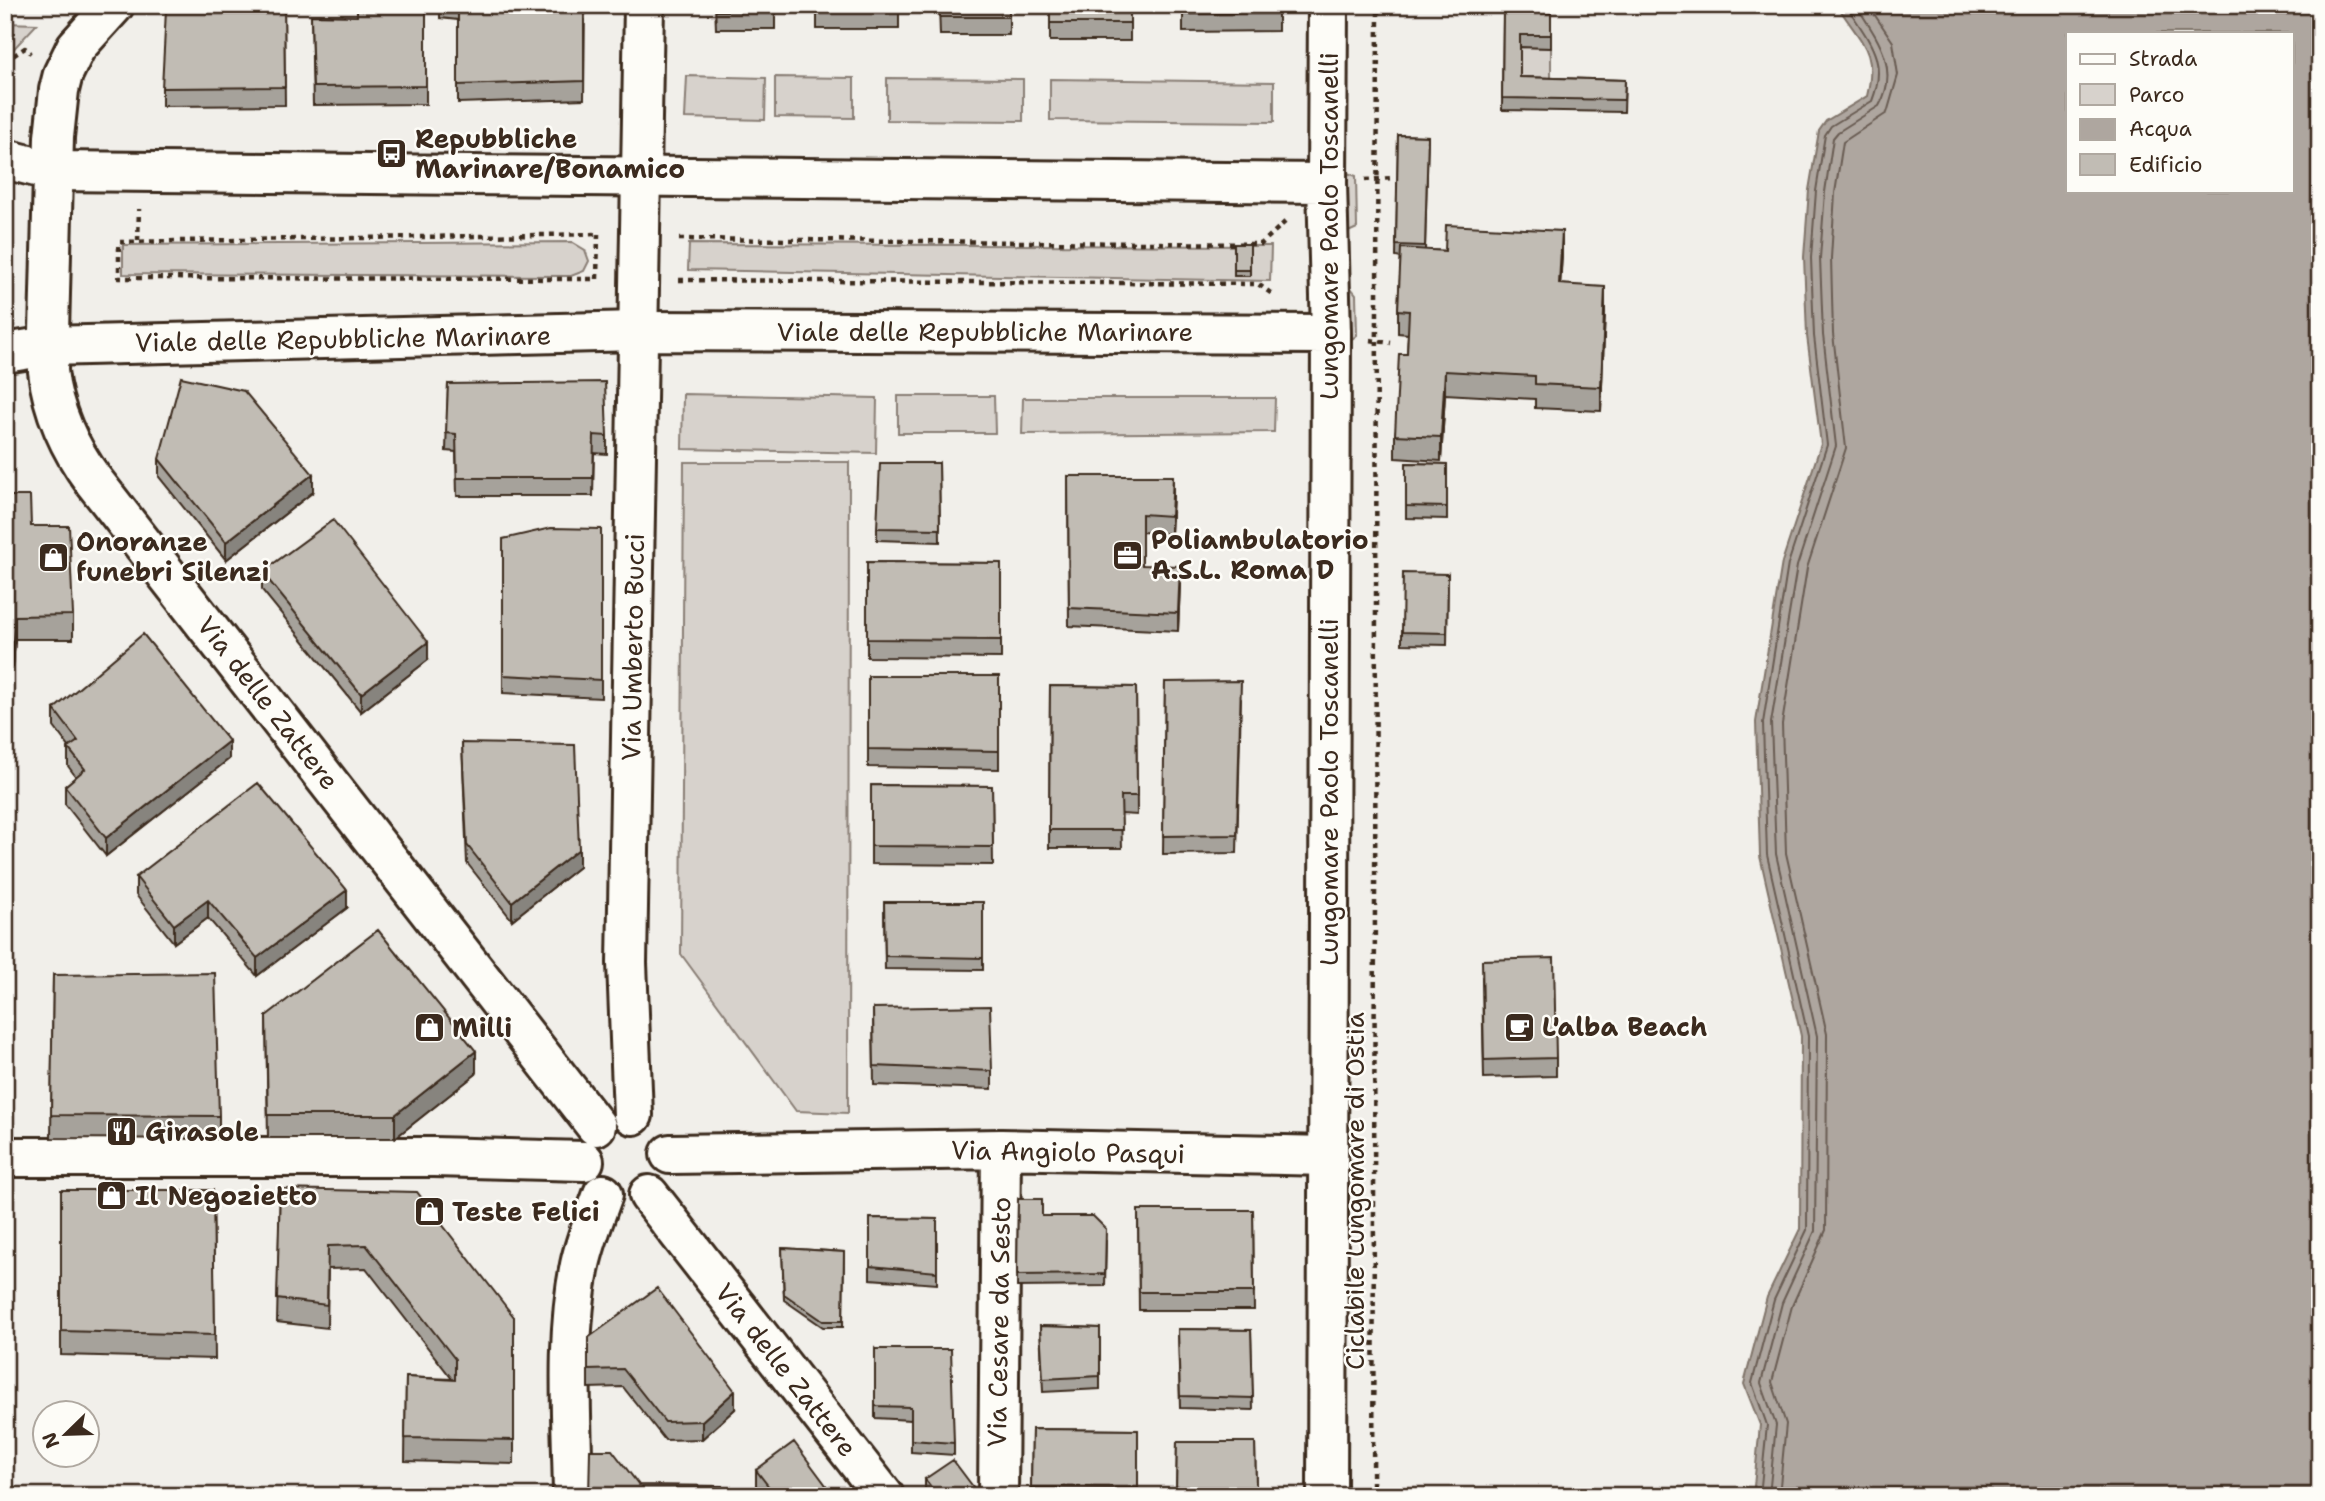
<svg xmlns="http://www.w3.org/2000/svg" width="2325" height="1501" viewBox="0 0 2325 1501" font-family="'Shantell Sans',sans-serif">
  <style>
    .green { fill: #d7d2cc; stroke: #897e75; stroke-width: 2 }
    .water { fill: #aea69f; stroke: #80746b; stroke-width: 2; fill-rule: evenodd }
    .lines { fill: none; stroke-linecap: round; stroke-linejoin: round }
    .shore { stroke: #695c52; stroke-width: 2 }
    .street-casing { stroke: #3b2a1e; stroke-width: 44 }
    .secondary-casing { stroke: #3b2a1e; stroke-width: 44 }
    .path { stroke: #3b2a1e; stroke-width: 4.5; stroke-dasharray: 5 5; stroke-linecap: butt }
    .street { stroke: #fdfcf7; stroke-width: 38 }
    .secondary { stroke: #fdfcf7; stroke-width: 38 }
    .wall { fill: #a6a29b; stroke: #3b2a1e; stroke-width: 2 }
    .shaded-wall { fill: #87847e; stroke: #3b2a1e; stroke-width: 2 }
    .building { fill: #c1bcb4; stroke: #3b2a1e; stroke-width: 2 }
    .labels { text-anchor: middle; stroke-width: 5; stroke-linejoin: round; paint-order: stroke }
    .poi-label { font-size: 26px; font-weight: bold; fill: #3b2a1e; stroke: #fdfcf7; text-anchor: start }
    .street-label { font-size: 26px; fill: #3b2a1e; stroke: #fdfcf7 }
  </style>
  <rect width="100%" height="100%" fill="#f1efea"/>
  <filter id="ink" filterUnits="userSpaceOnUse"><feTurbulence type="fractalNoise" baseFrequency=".0143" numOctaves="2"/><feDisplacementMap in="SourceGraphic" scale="14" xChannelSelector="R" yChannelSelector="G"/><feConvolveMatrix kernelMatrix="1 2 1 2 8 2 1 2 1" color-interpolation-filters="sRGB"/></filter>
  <g filter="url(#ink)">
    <path class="green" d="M5,23L37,24L6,57H5Z
      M1520,47L1551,48V90H1520Z
      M687,76L766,78L765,120L685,118Z
      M775,77L854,78V118L775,117Z
      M887,78L1023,79V121L887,120Z
      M1050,79L1274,82V122L1050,120Z
      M1342,171L1356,176L1357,228L1342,235Z
      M5,205H7V304H5Z
      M572,242L585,250L589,261L584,271L571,276L123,274V245Z
      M689,244L1271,246L1270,281L688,270Z
      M1346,282L1356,294L1357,335L1342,347Z
      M683,394L877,398L876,453L682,449Z
      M898,396H994L995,433H898Z
      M1023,398H1275L1274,432L1022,434Z
      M684,462H849L848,1113L796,1111L681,954Z"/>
    <path class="water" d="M1837,5H2320V1496H1753L1760,1425L1744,1384L1767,1297L1800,1229L1801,1036L1760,856L1756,722L1782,562L1821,444L1807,336L1804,257L1809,190L1819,131L1826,121L1867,96C1878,50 1861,43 1837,5ZM2068,33H2292V191H2068Z"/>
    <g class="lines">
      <path class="shore" d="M1760,1496L1767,1425L1752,1383L1774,1300L1807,1230L1808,1036L1767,855L1763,723L1788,564L1827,445L1814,336L1811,258L1816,191L1825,135L1831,126L1872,101C1889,59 1867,39 1846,5
        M1769,1496L1776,1425L1761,1383L1782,1303L1815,1231L1817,1036L1776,854L1771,723L1797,566L1836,446L1823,335L1820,258L1825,192L1833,138L1838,132L1879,106C1901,68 1876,37 1856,5
        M1779,1496L1786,1424L1772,1382L1792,1306L1826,1230L1827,1034L1786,853L1782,724L1807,568L1846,448L1833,334L1831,258L1835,193L1843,142L1887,113L1898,75L1893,42L1868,5"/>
      <defs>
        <path id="street" d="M114,5L76,47L63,74L59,90L54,137L48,371C52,410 70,449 93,480L596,1126
          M633,1115L627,963L644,5
          M670,1154L1001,1149L1327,1156
          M5,1157H434L584,1161
          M649,1195L884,1496
          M573,1496C572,1420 565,1340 580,1265C585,1241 595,1217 603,1194
          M998,1496L1001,1149"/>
        <path id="secondary" d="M5,159L52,171L1327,183
          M5,353L48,346L638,331L1331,334
          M1327,1496L1331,334L1327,183L1328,5"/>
      </defs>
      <use href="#street" class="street-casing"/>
      <use href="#secondary" class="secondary-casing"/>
      <path class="path" d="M5,61L25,48L31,53
        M1365,180L1392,178
        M598,234L597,279L119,278V242Z
        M679,239L1261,244L1285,222
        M138,241L139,209
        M679,280L1258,284L1272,294
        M1370,340L1391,343
        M1373,1496L1378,5"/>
      <use href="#street" class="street"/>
      <use href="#secondary" class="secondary"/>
    </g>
    <path class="wall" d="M284,5L285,105L162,106V88L210,11Z
      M426,5V104L313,105L311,15L357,16Z
      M440,5L486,7L585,5L584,99L458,103V20L440,18Z
      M715,5H775V29H716Z
      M817,5H899V29H817Z
      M939,5H1009V35H940Z
      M1050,5H1130V41H1050Z
      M1183,5H1278V31L1183,32Z
      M1503,13H1551V48L1520,47V77L1625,80L1624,112L1502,110Z
      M1398,135L1428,136L1425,250L1562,254L1560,284L1605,310L1601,411L1535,408V399L1445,394L1441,461L1395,458V435L1407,354L1408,334L1398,333V310L1401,258L1396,257Z
      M1234,244H1250V276H1234Z
      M448,384L607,436V454L594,453L593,496H457L456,452L446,451Z
      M159,459L313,492L226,560L159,477Z
      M939,463L940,542L877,540V528Z
      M1406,463L1447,464V519L1406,518Z
      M1068,476L1173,494L1171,534L1142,532V565L1180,584L1178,631L1069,626Z
      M5,496L31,526L73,615V639H15L13,667H5Z
      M601,529V698L503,693V539Z
      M867,562L1001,563V658L867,657Z
      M262,572L428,660L361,712L262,590Z
      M1448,574L1447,645L1402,644V632Z
      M868,676H999V769L868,767Z
      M1165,682L1241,699L1237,853L1163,854Z
      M1050,686L1136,687L1137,815L1121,814L1122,848H1049Z
      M54,709L229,759L106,856L65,804V786L76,777L68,766V748L69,747L54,727Z
      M462,743L579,867L512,920L467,863Z
      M871,785L992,786L993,865L871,864Z
      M136,877L347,908L257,976L208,918L174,943L136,895Z
      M884,902H983V970L885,969Z
      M53,975L219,1116V1139L51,1138Z
      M1482,978L1556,1058V1076L1484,1078Z
      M873,1008L992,1071V1089L874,1085Z
      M266,1016L476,1074L395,1138H268Z
      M280,1189L514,1317V1464L405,1461L406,1377L452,1379L366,1268L328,1269L327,1328L277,1322Z
      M61,1190H213L215,1359L61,1355Z
      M1018,1199L1042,1216L1106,1241L1105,1286L1017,1287Z
      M1138,1210H1253L1254,1310H1139Z
      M870,1218L937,1219V1284L870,1279Z
      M782,1248L844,1252L843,1327H823L784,1300Z
      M1040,1326L1100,1328V1389L1043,1392Z
      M1178,1329L1251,1330L1253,1410L1180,1408Z
      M588,1338L735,1409L702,1439L665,1440L623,1387L588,1388Z
      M875,1349L954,1443V1455L911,1452V1420L875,1418Z
      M1032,1429L1138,1430V1496H1031Z
      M1177,1442H1255L1256,1496H1176Z
      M756,1470L834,1496H758L756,1493Z
      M925,1479L980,1496H928L925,1491Z"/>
    <path class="shaded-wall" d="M1562,231V254L1559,307V284Z
      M1605,287V310L1601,411V387Z
      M1445,371V394L1441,461V437Z
      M313,474V492L226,560V542Z
      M1173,476V494L1171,534V516Z
      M1180,566V584L1178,631V613Z
      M15,616V639L13,667V644Z
      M428,642V660L361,712V694Z
      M229,741V759L106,856V838Z
      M579,849V867L512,920V902Z
      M347,890V908L257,976V958Z
      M208,900V918L174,943V925Z
      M476,1051V1074L395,1138V1115Z
      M735,1391V1409L702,1439V1421Z"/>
    <path class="building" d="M210,5H284L285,87L162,88L166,10L210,11Z
      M357,5H426V86L313,87L311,15L357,16Z
      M440,5H486V7L458,8V13L440,12Z
      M510,5H584V81L458,85V8Z
      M715,5H775V11H716Z
      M817,5H899V11H817Z
      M940,5H1009V17H940Z
      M1050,5H1130V23H1050Z
      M1183,5H1278V13L1183,14Z
      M1503,13H1551V35H1520V77L1625,80L1624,100L1502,98Z
      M1398,135L1428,136L1425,246L1396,245Z
      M1446,225L1562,231L1559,284L1605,287L1601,387L1535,384V376L1445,371L1441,437L1395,435L1399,354H1407L1409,311L1398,310L1401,248L1445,251Z
      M1234,244H1250V270H1234Z
      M181,377L244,391L313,474L226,542L159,459Z
      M605,382L607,436L594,435L593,478H457L456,434L446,433L448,384Z
      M880,463H939L940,529L877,528Z
      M1406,463L1447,464V507L1406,506Z
      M1068,476H1173L1171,516L1142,514V565L1180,566L1178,613L1069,608Z
      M5,496H30L31,526H69L73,615L15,616L13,644L5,643Z
      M333,520L428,642L361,694L262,572Z
      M551,528L601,529V680L503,675V539Z
      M867,562L1001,563V640L867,639Z
      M1403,573L1448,574L1447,633L1402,632Z
      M143,634L229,741L106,838L65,786L85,769L68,748L78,741L54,709Z
      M868,676H999V751L868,749Z
      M1241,681L1237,835L1163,836L1165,682Z
      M1050,686L1136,687L1137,796H1121L1122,830H1049Z
      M462,743L575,745L579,849L512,902L467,845Z
      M258,783L347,890L257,958L208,900L174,925L136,877Z
      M871,785L992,786L993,847L871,846Z
      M884,902H983V958L885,956Z
      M378,930L476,1051L395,1115H268L266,1016Z
      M1554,958L1556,1058L1484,1060L1482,960Z
      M215,973L219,1116L51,1115L53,975Z
      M990,1006L992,1071L874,1066L873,1008Z
      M280,1189L417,1192L514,1317V1440L405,1438L406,1377L455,1380V1359L366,1245L328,1246L327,1305L277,1299Z
      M61,1190H213L215,1335L61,1331Z
      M1018,1199H1042V1216H1093L1106,1229L1105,1274L1017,1275Z
      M1138,1210H1253L1254,1292H1139Z
      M870,1218L937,1219V1272L870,1266Z
      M782,1248L844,1252L843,1321H823L784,1294Z
      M657,1288L735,1391L702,1421L665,1422L623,1369L588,1370V1338Z
      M1040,1326L1100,1328V1376L1043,1379Z
      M1178,1329L1251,1330L1253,1398L1180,1396Z
      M875,1349H951L954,1443L911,1440V1407L875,1406Z
      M1032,1429L1138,1430V1488L1031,1487Z
      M794,1442L834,1496H776L756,1470Z
      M1177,1442H1255L1256,1487L1176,1491Z
      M590,1450H612L639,1485L722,1486V1496H589Z
      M953,1460L980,1496H938L925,1479Z
      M530,1495V1496H258Z"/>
  </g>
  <defs>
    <symbol id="bus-square" viewBox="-11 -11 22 22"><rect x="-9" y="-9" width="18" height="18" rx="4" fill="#3b2a1e" stroke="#fdfcf7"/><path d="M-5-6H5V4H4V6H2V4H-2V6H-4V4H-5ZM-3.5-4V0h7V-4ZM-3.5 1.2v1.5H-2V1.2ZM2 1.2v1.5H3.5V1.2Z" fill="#fff"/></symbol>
    <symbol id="office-square" viewBox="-11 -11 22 22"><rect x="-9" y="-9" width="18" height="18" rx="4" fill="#3b2a1e" stroke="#fdfcf7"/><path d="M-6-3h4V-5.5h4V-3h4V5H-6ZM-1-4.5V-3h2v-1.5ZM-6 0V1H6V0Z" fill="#fff"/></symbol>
    <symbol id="shop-square" viewBox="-11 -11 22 22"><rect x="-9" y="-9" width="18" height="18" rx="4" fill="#3b2a1e" stroke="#fdfcf7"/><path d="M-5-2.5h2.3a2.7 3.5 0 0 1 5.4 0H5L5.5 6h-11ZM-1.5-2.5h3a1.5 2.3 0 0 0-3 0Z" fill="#fff"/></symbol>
    <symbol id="cafe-square" viewBox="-11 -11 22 22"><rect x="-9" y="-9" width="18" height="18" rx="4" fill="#3b2a1e" stroke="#fdfcf7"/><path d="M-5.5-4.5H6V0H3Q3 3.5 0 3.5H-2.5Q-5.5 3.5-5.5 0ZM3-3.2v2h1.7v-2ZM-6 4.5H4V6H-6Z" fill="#fff"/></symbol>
    <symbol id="restaurant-square" viewBox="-11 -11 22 22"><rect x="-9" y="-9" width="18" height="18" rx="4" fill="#3b2a1e" stroke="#fdfcf7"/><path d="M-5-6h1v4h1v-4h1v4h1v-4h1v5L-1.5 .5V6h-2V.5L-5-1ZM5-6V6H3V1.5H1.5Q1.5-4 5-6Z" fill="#fff"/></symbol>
  </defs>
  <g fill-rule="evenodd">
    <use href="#bus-square" x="374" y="136" width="35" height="35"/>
    <use href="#office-square" x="1110" y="538" width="35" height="35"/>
    <use href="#shop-square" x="36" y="540" width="35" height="35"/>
    <use href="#cafe-square" x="1502" y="1010" width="35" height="35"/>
    <use href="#shop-square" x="412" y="1010" width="35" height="35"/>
    <use href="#restaurant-square" x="104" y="1114" width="35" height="35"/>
    <use href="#shop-square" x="94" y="1178" width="35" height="35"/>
    <use href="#shop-square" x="412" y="1194" width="35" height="35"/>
  </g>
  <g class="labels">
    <g class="poi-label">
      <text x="415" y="148">Repubbliche<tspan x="415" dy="30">Marinare/Bonamico</tspan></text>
      <text x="1151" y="549">Poliambulatorio<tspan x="1151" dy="30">A.S.L. Roma D</tspan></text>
      <text x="76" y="551">Onoranze<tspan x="76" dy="30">funebri Silenzi</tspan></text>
      <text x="1542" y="1036">L'alba Beach</text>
      <text x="452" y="1037">Milli</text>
      <text x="145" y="1141">Girasole</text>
      <text x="135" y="1205">Il Negozietto</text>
      <text x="452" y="1221">Teste Felici</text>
    </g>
    <g class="street-label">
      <text transform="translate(1329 226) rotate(-90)" y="9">Lungomare Paolo Toscanelli</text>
      <text x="985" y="341">Viale delle Repubbliche Marinare</text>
      <text transform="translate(343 339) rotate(-1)" y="9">Viale delle Repubbliche Marinare</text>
      <text transform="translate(633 647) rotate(-89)" y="9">Via Umberto Bucci</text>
      <text transform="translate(268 703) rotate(52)" y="9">Via delle Zattere</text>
      <text transform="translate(1329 792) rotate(-90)" y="9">Lungomare Paolo Toscanelli</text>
      <text transform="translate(1068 1152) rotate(1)" y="9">Via Angiolo Pasqui</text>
      <text transform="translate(1355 1191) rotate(-90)" y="9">Ciclabile Lungomare di Ostia</text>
      <text transform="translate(999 1322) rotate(-89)" y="9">Via Cesare da Sesto</text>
      <text transform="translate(786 1370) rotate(52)" y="9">Via delle Zattere</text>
    </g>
  </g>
  <rect width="2325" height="1501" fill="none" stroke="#fdfcf7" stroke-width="28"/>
  <rect x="14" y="14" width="2297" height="1473" fill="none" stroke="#3b2a1e" stroke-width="2.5" filter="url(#ink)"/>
  <rect x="2066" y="32" width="228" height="161" fill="#fdfcf7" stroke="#afa8a0" stroke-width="2"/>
  <rect x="2080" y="54" width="35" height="10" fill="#fdfcf7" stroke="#afa8a0" stroke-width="2"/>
  <text x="2129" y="66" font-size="21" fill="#3b2a1e">Strada</text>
  <rect x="2080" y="84" width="35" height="21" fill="#d7d2cc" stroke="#afa8a0" stroke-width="2"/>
  <text x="2129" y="102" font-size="21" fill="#3b2a1e">Parco</text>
  <rect x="2080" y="119" width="35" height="21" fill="#aea69f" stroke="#afa8a0" stroke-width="2"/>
  <text x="2129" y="136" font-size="21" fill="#3b2a1e">Acqua</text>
  <rect x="2080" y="154" width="35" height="21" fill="#c1bcb4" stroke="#afa8a0" stroke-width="2"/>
  <text x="2129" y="172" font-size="21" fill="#3b2a1e">Edificio</text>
  <g transform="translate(66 1434) rotate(247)"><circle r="33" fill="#fdfcf7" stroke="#afa8a0" stroke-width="2"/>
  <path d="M0-5L12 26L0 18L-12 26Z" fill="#3b2a1e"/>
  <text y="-10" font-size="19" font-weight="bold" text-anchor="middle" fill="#3b2a1e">N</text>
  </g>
</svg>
